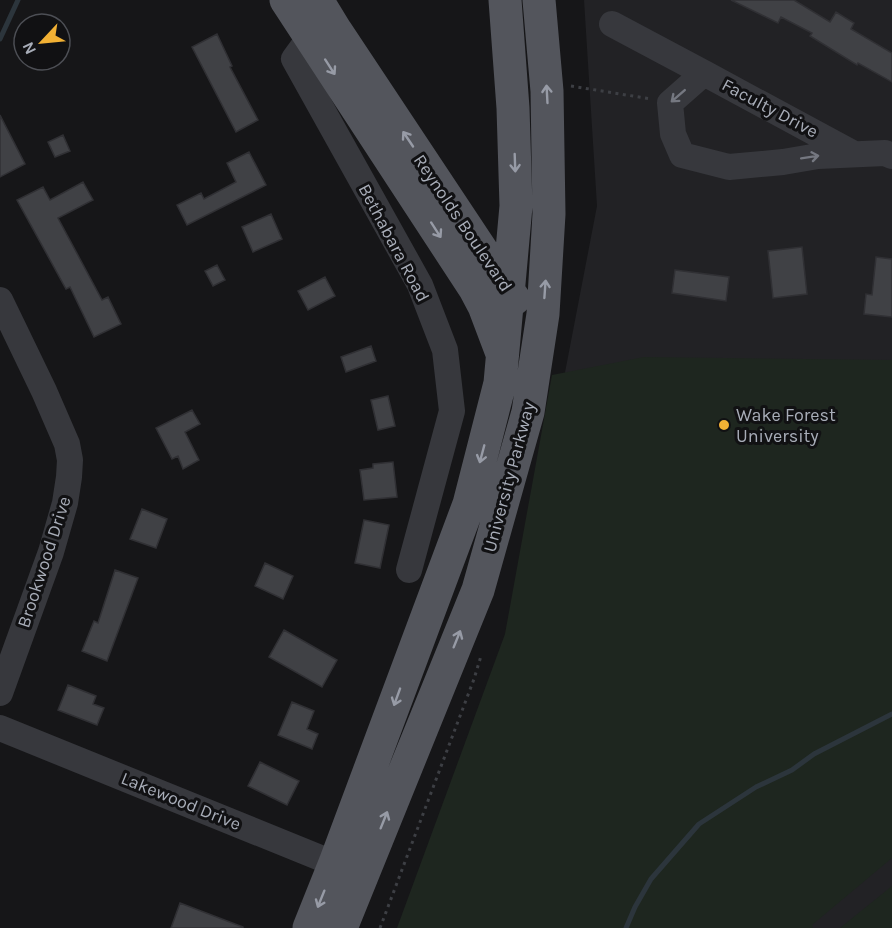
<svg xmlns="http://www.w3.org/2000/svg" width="892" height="928" viewBox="0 0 892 928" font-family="Karla,sans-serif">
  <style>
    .built { fill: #222225 }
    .green { fill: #1e261f }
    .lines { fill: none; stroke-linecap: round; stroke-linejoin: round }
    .stream { stroke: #2c353c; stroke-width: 5 }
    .building { fill: #404145; stroke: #303034; stroke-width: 1.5 }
    .path { stroke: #3d3f44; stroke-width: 3; stroke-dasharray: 3 4.5; stroke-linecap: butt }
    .minor { stroke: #37383d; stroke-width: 26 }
    .major { stroke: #53555c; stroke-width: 33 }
    .oneway { stroke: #979ba6 }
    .oneway2 { stroke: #757881 }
    .poi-dot { fill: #f2b134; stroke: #111113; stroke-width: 2 }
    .labels { text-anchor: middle; stroke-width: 6; stroke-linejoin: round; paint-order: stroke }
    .street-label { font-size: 18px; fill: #a8adb8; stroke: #111113 }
    .poi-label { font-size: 18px; fill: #a8adb8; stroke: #111113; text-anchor: start }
  </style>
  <rect width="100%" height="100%" fill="#161618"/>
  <path class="built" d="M584,0H892V928H413L513,643L597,206Z"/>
  <path class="green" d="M644,357L892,360V858L812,925L813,928H397L505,634L552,375Z
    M892,886V928H840Z"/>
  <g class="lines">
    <path class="stream" d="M0,39L18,0
      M626,928L635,907L651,879L699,824L756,787L792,770L814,754L892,714"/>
  </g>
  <path class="building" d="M731,0H794L830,22L836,12L854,23L851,29L892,53V82L858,63L857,65L810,36L812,33L781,17L778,23Z
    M217,34L232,66L230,67L258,120L236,132L192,47Z
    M0,115L25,164L0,177Z
    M63,135L70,151L55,157L48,142Z
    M249,152L266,185L187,225L177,205L201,193L204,199L236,182L227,163Z
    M83,182L93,200L58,218L102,300L108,297L121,324L94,337L70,287L66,289L17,200L43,187L50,200Z
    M271,214L282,239L253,252L242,227Z
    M802,247L807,294L773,298L768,251Z
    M876,257L892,259V317L864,314L866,294L872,295Z
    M217,265L225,280L213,286L205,271Z
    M675,270L729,277L726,301L672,293Z
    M325,277L335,296L308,310L298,291Z
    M371,346L376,361L346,372L341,357Z
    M388,396L395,426L378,430L371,400Z
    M192,410L200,424L185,432L199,460L183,469L178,456L172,459L156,428Z
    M393,462L397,497L364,500L360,470L373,468V464Z
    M142,509L167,519L156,548L130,539Z
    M364,520L389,525L380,568L355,563Z
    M265,563L293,576L283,599L255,586Z
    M115,570L138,578L107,661L82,651L94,621L98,623Z
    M284,630L337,660L322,687L269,657Z
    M68,685L96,696L93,704L104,708L97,725L58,710Z
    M292,702L314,711L307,729L318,734L312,749L278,735Z
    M260,762L299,781L287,805L248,786Z
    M180,903L243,927V928H171Z"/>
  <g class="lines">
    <path class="path" d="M571,86L651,99
      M380,928L474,679L481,656"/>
    <path class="minor" d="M612,24L704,73
      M310,37L294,59L420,285L445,350L452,411L409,570
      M854,154L704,73L670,103L673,134L682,155L729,167L783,162L818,156L885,153L892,156
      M0,300L44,391L67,444L70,460L69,477L65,503L51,552L0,693
      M0,728L350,870"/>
    <path class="major" d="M286,0L475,289L484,306L501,351
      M317,0L336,31L514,299
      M309,928L335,863L469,504L500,383L516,206L513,108L505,0
      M341,928L478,590L528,412L543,314L549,214L547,91L539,0"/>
  </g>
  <defs><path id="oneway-shaft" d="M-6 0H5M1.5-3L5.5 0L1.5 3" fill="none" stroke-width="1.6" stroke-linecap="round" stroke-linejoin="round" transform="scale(1.5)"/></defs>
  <g class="oneway">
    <use href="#oneway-shaft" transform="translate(330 67) rotate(57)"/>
    <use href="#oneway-shaft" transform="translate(547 94) rotate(-93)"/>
    <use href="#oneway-shaft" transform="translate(408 139) rotate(-124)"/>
    <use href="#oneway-shaft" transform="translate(515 163) rotate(88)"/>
    <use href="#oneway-shaft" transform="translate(436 230) rotate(57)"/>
    <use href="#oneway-shaft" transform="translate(545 289) rotate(-86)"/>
    <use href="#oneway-shaft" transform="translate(482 454) rotate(105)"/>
    <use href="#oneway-shaft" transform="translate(457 639) rotate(-68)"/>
    <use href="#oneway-shaft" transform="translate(397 697) rotate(110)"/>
    <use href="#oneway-shaft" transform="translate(384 820) rotate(-68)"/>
    <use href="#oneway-shaft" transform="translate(321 899) rotate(112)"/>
  </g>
  <g class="oneway2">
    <use href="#oneway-shaft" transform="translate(678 96) rotate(139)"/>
    <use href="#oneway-shaft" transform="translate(810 157) rotate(-9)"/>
  </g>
  <circle class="poi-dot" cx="724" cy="425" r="6"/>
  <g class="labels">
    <g class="street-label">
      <text transform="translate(770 108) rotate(28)" y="6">Faculty Drive</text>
      <text transform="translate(463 223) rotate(56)" y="6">Reynolds Boulevard</text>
      <text transform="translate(394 243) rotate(62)" y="6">Bethabara Road</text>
      <text transform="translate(509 477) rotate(-75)" y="6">University Parkway</text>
      <text transform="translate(44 562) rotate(-72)" y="6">Brookwood Drive</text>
      <text transform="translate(181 801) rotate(22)" y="6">Lakewood Drive</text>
    </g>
    <g class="poi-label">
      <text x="736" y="421">Wake Forest<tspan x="736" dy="21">University</tspan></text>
    </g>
  </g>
  <g transform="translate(42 42) rotate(244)"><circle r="28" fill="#111113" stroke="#4d4f55" stroke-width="1.5"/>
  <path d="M0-4.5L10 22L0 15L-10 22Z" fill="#f2b134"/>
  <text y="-9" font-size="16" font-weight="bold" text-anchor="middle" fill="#a8adb8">N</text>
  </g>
</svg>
